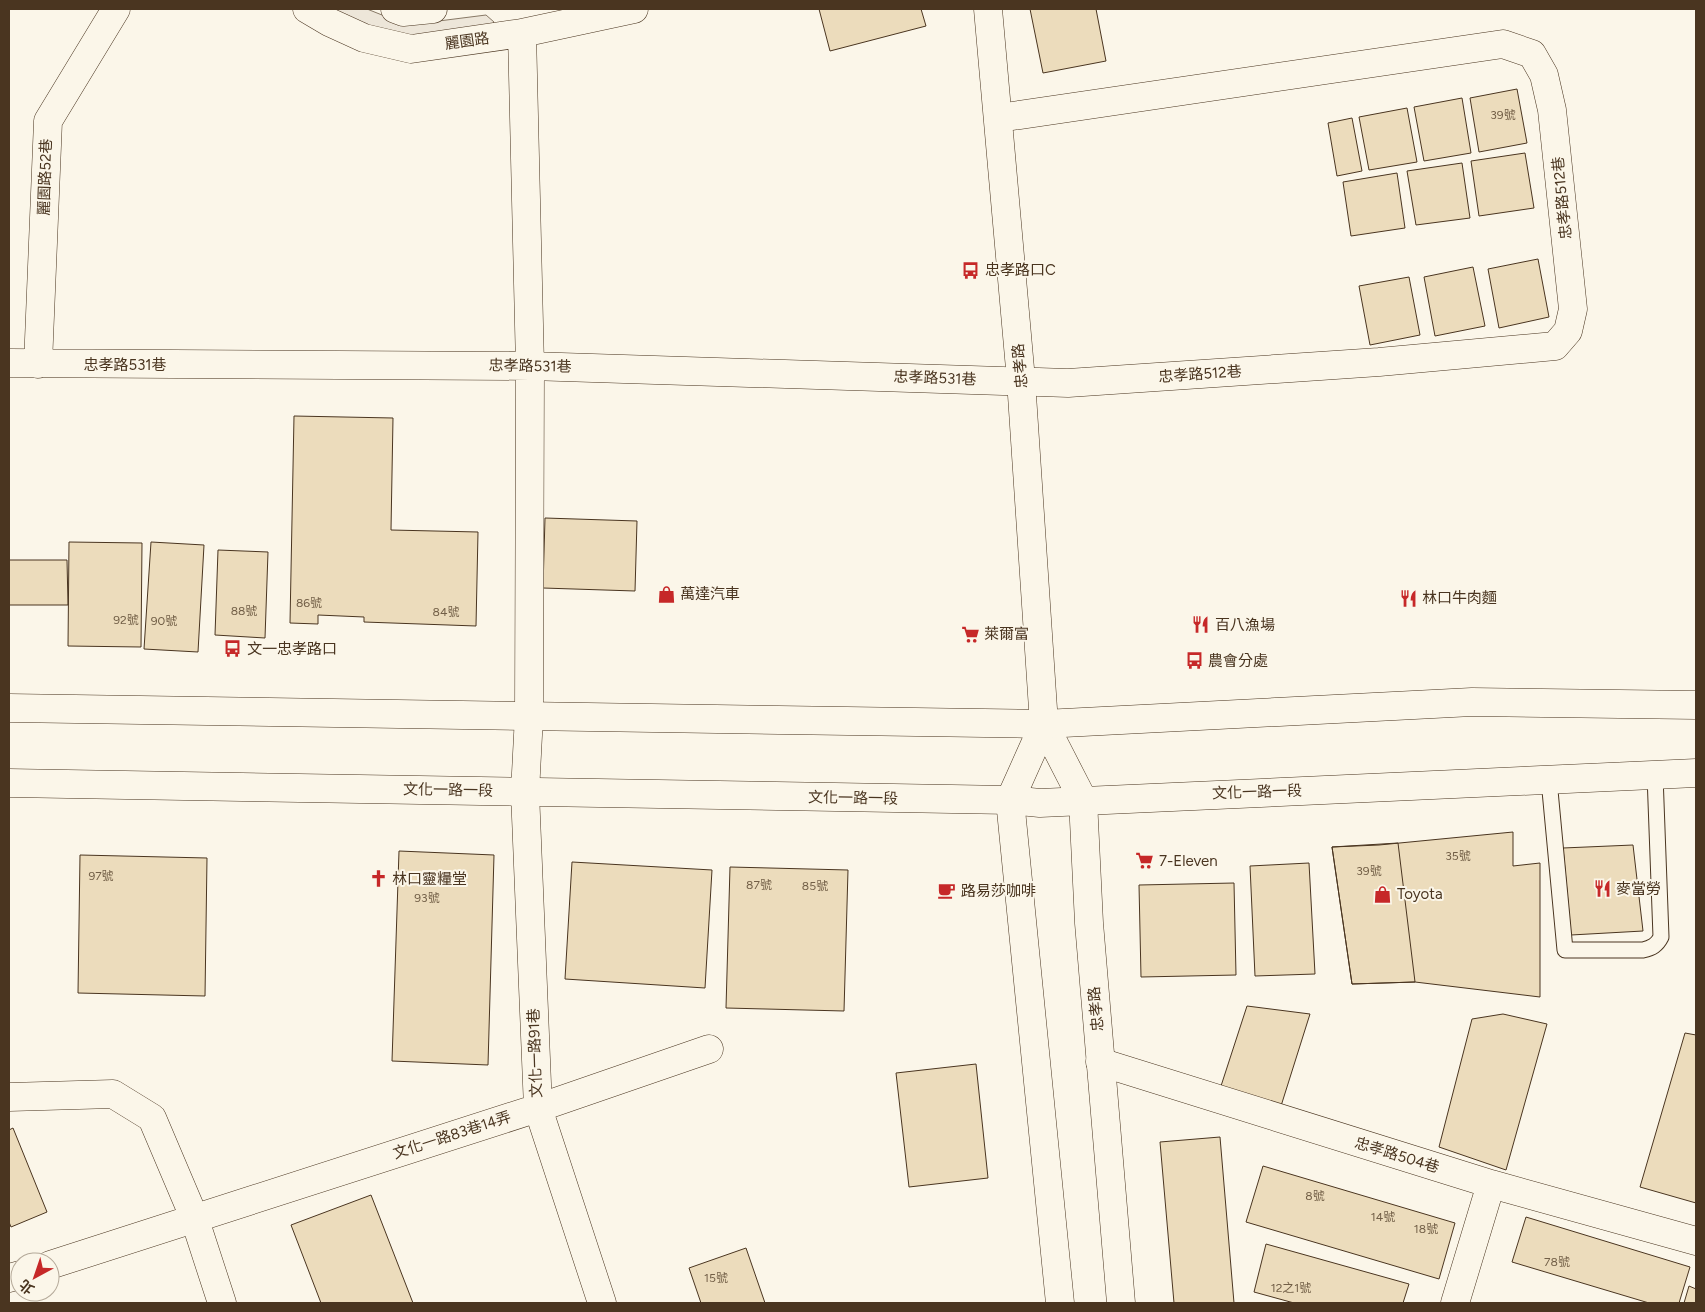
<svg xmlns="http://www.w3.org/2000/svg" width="1705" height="1312" viewBox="0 0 1705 1312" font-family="Figtree,'Noto Sans TC',sans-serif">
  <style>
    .green { fill: #ede6d9; stroke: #887966 }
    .building { fill: #ecdcbc; stroke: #4a3520 }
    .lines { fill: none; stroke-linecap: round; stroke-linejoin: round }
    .service-casing { stroke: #4a3520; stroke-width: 17 }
    .minor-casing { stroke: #4a3520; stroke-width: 29 }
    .tertiary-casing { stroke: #4a3520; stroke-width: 29 }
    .secondary-casing { stroke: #4a3520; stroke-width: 29 }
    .service { stroke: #fbf6e9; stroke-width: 15 }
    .minor { stroke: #fbf6e9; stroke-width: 28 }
    .tertiary { stroke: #fbf6e9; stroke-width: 28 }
    .secondary { stroke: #fbf6e9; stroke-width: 28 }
    .labels { text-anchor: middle; stroke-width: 4; stroke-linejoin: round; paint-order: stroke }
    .number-label { font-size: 12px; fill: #725f47 }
    .street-label { font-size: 15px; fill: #4a3520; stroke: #fbf6e9 }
    .poi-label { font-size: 15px; fill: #4a3520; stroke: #fbf6e9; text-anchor: start }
  </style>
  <rect width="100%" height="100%" fill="#fbf6e9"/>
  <path class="green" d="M330,9H367L407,25L486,15L494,22L487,30L406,36L364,29Z"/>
  <path class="building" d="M819,9H921L926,26L830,51Z
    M1030,9H1096L1106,61L1043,73Z
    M1517,89L1527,143L1479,152L1470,98Z
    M1462,98L1471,153L1424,161L1414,107Z
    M1407,108L1417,162L1369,170L1359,117Z
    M1352,118L1362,171L1337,176L1328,123Z
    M1525,153L1534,208L1479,216L1471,161Z
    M1462,163L1470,218L1416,225L1407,171Z
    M1397,173L1405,228L1351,236L1343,182Z
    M1538,259L1549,317L1499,328L1488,269Z
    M1473,267L1485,326L1435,336L1424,277Z
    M1409,277L1420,335L1370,345L1359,286Z
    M294,416L393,418L391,530L478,532L476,626L364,622V617L318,615V624L290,623Z
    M545,518L637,521L635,591L543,588Z
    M69,542L142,543L141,647L68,646Z
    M151,542L204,545L198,652L144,649Z
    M218,550L268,552L265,638L215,635Z
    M9,560H67L68,605H9Z
    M1513,832V866L1540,863V997L1415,982L1352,984L1332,847L1379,845Z
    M1398,843L1415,982L1352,984L1332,847Z
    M1633,845L1643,931L1571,935L1563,848Z
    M399,851L494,855L488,1065L392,1061Z
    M80,855L207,858L205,996L78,993Z
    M572,862L712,870L705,988L565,979Z
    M1309,863L1315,974L1255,976L1250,866Z
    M730,867L848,870L844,1011L726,1008Z
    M1234,883L1236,975L1141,977L1139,885Z
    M1247,1006L1310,1014L1281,1106L1221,1086Z
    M1503,1014L1547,1024L1506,1170L1439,1147L1472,1019Z
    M1685,1033L1696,1035V1203L1640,1187Z
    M976,1064L988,1178L909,1187L896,1073Z
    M13,1128L47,1212L11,1227L9,1222V1130Z
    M1220,1137L1234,1303H1174L1160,1142Z
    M1263,1166L1455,1223L1439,1279L1246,1222Z
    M371,1195L413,1303H321L291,1225Z
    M1526,1217L1690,1267L1679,1303H1649L1512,1262Z
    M1266,1244L1409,1284L1403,1303H1294L1254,1292Z
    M746,1248L765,1303H701L689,1268Z
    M1689,1286L1696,1289V1303H1684Z"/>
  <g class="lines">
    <defs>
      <path id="service" d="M1549,780L1565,950H1643C1652,948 1657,945 1661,937L1655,775"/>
      <path id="minor" d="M307,9L329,22L364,38L411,49L522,33L634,9
        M395,9L403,12L433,9
        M522,33L530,366L529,716L525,792L538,1108L602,1303
        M9,363L530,366L1068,383L1379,362L1555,346L1568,331L1573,309L1552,110L1544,75L1532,54L1503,44L999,118
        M38,364L48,121L116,9
        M1100,1062L1491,1184L1696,1241
        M9,1097L113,1094L152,1118L194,1217L222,1303
        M50,1265L538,1108L709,1049
        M9,1278L20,1275
        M1455,1303L1491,1184"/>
      <path id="tertiary" d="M988,9L1021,380L1044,724L1083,800L1089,923L1121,1303
        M1044,724L1010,800L1060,1303"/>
      <path id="secondary" d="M9,708L1044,724L1472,702L1696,705
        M9,783L1010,800L1040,803L1696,773"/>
    </defs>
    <use href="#service" class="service-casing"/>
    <use href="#minor" class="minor-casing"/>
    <use href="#tertiary" class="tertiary-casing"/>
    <use href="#secondary" class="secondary-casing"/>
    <use href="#service" class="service"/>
    <use href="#minor" class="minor"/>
    <use href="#tertiary" class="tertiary"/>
    <use href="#secondary" class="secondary"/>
  </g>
  <defs>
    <symbol id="bus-bare" viewBox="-9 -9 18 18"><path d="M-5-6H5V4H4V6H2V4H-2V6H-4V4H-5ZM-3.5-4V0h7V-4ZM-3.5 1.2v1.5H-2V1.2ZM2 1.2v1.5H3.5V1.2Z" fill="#c62828" stroke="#fbf6e9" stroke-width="2.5" paint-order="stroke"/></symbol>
    <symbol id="shop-bare" viewBox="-9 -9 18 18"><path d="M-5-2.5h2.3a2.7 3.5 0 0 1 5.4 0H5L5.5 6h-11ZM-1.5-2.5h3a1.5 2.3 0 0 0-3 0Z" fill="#c62828" stroke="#fbf6e9" stroke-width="2.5" paint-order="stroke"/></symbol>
    <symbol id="restaurant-bare" viewBox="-9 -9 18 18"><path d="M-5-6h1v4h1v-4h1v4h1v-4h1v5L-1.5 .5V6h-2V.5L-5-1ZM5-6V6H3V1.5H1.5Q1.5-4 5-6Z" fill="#c62828" stroke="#fbf6e9" stroke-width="2.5" paint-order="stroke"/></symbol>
    <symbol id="supermarket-bare" viewBox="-9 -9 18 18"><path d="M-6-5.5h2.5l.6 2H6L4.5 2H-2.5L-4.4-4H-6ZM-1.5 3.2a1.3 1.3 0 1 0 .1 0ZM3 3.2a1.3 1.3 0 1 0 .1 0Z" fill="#c62828" stroke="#fbf6e9" stroke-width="2.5" paint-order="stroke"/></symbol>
    <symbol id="church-bare" viewBox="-9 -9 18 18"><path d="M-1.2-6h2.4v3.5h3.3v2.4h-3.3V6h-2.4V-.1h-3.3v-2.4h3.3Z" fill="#c62828" stroke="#fbf6e9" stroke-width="2.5" paint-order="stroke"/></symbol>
    <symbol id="cafe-bare" viewBox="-9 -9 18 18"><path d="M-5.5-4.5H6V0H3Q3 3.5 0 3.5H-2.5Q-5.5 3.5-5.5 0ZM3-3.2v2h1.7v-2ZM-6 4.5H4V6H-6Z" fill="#c62828" stroke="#fbf6e9" stroke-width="2.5" paint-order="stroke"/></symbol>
  </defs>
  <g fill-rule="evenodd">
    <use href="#bus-bare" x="958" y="258" width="25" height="25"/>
    <use href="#shop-bare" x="654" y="582" width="25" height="25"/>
    <use href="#restaurant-bare" x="1396" y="586" width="25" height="25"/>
    <use href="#restaurant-bare" x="1188" y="612" width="25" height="25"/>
    <use href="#supermarket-bare" x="958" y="622" width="25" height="25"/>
    <use href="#bus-bare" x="220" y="636" width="25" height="25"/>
    <use href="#bus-bare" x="1182" y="648" width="25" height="25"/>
    <use href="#supermarket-bare" x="1132" y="848" width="25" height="25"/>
    <use href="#church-bare" x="366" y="866" width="25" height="25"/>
    <use href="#restaurant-bare" x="1590" y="876" width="25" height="25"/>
    <use href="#cafe-bare" x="934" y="878" width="25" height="25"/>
    <use href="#shop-bare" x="1370" y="882" width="25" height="25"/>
  </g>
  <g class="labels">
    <g class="number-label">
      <text x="1503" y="119">39號</text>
      <text x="309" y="607">86號</text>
      <text x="244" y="615">88號</text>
      <text x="446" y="616">84號</text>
      <text x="126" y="624">92號</text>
      <text x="164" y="625">90號</text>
      <text x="1458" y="860">35號</text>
      <text x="1369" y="875">39號</text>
      <text x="101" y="880">97號</text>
      <text x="759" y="889">87號</text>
      <text x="815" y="890">85號</text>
      <text x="427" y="902">93號</text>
      <text x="1315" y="1200">8號</text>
      <text x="1383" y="1221">14號</text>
      <text x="1426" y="1233">18號</text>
      <text x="1557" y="1266">78號</text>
      <text x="716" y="1282">15號</text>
      <text x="1291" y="1292">12之1號</text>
    </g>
    <g class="street-label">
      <text transform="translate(467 41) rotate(-8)" y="5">麗園路</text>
      <text transform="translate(45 177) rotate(-88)" y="5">麗園路52巷</text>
      <text transform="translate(1562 198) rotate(-96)" y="5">忠孝路512巷</text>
      <text x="125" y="370">忠孝路531巷</text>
      <text transform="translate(530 366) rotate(1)" y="5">忠孝路531巷</text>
      <text transform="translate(1020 366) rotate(-95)" y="5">忠孝路</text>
      <text transform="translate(1200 374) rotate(-4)" y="5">忠孝路512巷</text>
      <text transform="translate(935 378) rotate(2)" y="5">忠孝路531巷</text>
      <text transform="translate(448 790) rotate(1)" y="5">文化一路一段</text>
      <text transform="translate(1257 792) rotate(-2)" y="5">文化一路一段</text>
      <text transform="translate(853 798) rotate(1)" y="5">文化一路一段</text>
      <text transform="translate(1096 1009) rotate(-95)" y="5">忠孝路</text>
      <text transform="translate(535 1053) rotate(-92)" y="5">文化一路91巷</text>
      <text transform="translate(452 1135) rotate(-18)" y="5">文化一路83巷14弄</text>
      <text transform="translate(1397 1155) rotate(17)" y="5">忠孝路504巷</text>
    </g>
    <g class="poi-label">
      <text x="985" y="275">忠孝路口C</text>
      <text x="680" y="599">萬達汽車</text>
      <text x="1422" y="603">林口牛肉麵</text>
      <text x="1215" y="630">百八漁場</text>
      <text x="984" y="639">萊爾富</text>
      <text x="247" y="654">文一忠孝路口</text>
      <text x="1208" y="666">農會分處</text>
      <text x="1159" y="866">7-Eleven</text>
      <text x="392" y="884">林口靈糧堂</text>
      <text x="1616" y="894">麥當勞</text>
      <text x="961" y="896">路易莎咖啡</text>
      <text x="1397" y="899">Toyota</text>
    </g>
  </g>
  <rect width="1705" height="1312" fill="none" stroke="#4a3520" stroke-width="20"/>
  <g transform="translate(35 1277) rotate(220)"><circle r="24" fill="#fbf6e9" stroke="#b4a999"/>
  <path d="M0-4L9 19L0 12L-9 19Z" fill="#c62828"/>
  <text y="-8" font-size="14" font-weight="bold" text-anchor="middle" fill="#4a3520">北</text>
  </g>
</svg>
